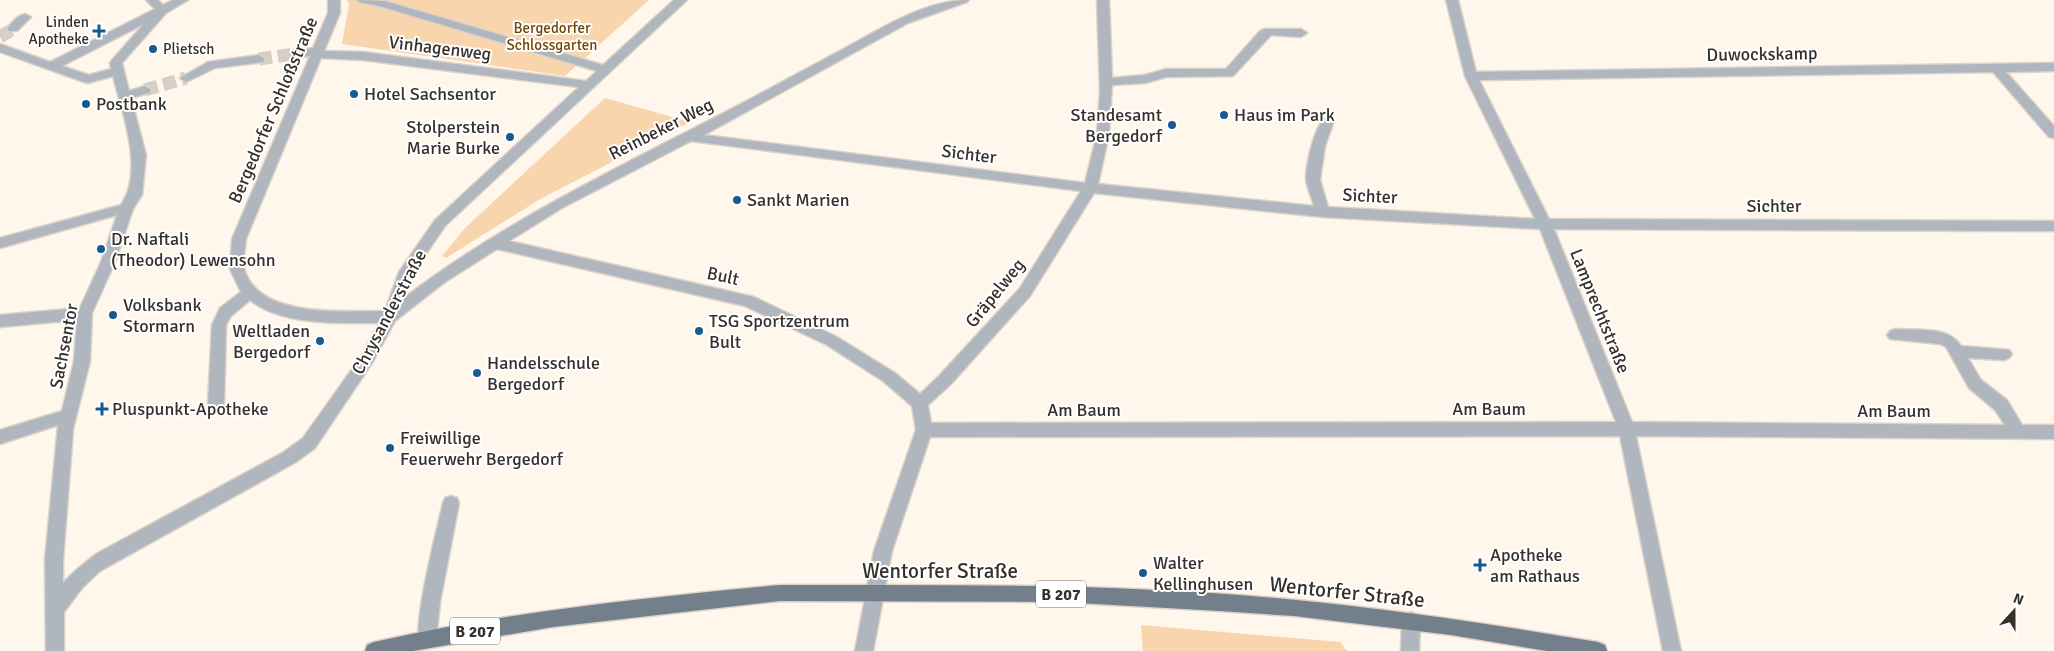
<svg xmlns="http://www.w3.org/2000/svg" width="2054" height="651" viewBox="0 0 2054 651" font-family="Signika,sans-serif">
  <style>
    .green { fill: #f9d5ad }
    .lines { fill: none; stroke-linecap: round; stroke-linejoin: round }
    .minor-tunnel { stroke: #d7cec5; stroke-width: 13; stroke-dasharray: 13 6; stroke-linecap: butt }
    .minor-casing { stroke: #dbd2c9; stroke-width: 3 }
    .major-casing { stroke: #dbd2c9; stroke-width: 3 }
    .minor { fill: #afb6bd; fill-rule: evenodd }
    .major { fill: #73808b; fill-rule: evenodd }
    .poi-dot { fill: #155b90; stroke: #fff; stroke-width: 2 }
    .labels { text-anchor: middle; stroke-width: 4; stroke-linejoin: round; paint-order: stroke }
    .far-poi-label { font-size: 15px; fill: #36302a; stroke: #fff; text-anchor: end }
    .far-park-label { font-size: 15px; fill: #714602; stroke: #fff }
    .shield { fill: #fff; stroke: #726e6a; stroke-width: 1 }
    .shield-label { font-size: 16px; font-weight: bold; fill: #36302a }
    .street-label { font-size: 18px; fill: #36302a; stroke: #fff }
    .poi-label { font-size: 18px; fill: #36302a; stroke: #fff; text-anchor: start }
    .near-street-label { font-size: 21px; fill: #36302a; stroke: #fff }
  </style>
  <rect width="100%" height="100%" fill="#fff6ec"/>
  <path class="green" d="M347,0H649L565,76L342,44L349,4Z
    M605,98L690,122L542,198L446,258L442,256L465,228Z
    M1141,625L1340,642L1347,651H1143Z"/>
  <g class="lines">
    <path class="minor-tunnel" d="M0,37L13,29
      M259,59L294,54
      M145,90L186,78"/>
    <defs>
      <path id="minor" d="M146,0H158L163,5L173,0H188L166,13L122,63L129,91L145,86L151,90L149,93L131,98L146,155L142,195L133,209L115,262L92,313L90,361L73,429L63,560V583L75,571L96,554L284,452L303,438L362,355L379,323C340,323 282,326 250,300L231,316L226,325L224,405L222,410L216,411L210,410L208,405L212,325L220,308L241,292L230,269L232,239L310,56L294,58L288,54L294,50L313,48L328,13V0H340V13L324,51L363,52L586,81L597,71L379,6L359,2L357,0L385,1L603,65L674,0H687L445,226L413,273L404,298C511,216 635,160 754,97C785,80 816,64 847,47C884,27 926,0 969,0L967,2L908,23L704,135L1085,183L1097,134L1100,91L1097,0H1109L1112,78L1145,75L1166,69H1226L1260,31L1265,29H1301L1307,33L1301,37L1271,35L1233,76L1166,77L1145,83L1112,85L1109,134L1098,184L1314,206C1312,198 1307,188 1306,179C1306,166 1315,120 1328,117L1334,121L1325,146L1320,180L1328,207L1535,219L1465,76L1446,0H1458L1476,72L2054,63V71L2006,72L2054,126V138L2049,137L1993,72L1479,80L1549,219L2054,221V231L1554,229L1632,422L2005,425L1995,410L1969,388L1946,347L1940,344L1890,339L1887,335L1890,331L1895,329C1916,331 1948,325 1961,346L2009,350L2012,354L2009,358L2004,360L1968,358L1981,380L2007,400L2022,425H2054V439L1636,436L1681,651H1663L1620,436L930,437L892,551L873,651H855L874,551L916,430L912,406L883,381L827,345L745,306L497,249L445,282L395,321L372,363L315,448L296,462L100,571L82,588L64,612V651H46L45,560L58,425L0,444V430L62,411L74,361L77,320L0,327V315L80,308L101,262L117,215L0,248V238L121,205C145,170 122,113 113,76L88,83L84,82L0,52V44L50,62L155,9ZM144,24L112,60L110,63L111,69L89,75L62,66ZM321,58L363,60L579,87L435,220L399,272L385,311C345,311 264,318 246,274C241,263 245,250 246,239ZM691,141L1081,191L1020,288L939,376L920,394L895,373L837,337L754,297L509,241L562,208ZM1094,193L1323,217L1540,229L1616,422L931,423L928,405L951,384L1030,296Z
        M25,14L31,17L17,31H9L7,29C11,23 18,15 25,14Z
        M259,55L265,59L263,62L215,68L186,82L180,78L208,62Z
        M451,496L457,498L459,503L440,602L436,639L434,645L427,648L420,645C412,626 437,529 443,503L445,498Z
        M1411,612L1417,615L1420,621L1419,651H1401L1402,621L1405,615Z"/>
      <path id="major" d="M780,585C952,585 1124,583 1296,600C1398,610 1497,625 1598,642L1605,645L1607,651H1547L1451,635L1294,616L1220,611L1060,602L780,601L553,627L413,651H365L367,645L374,642C507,612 644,598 780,585Z"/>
    </defs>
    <use href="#minor" class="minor-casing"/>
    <use href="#major" class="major-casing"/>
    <use href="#minor" class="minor"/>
    <use href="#major" class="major"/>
  </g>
  <g class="poi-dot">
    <path d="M96.5 23.5h5v5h5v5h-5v5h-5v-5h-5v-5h5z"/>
    <circle cx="153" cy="49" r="5"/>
    <circle cx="354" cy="94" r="5"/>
    <circle cx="86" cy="104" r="5"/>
    <circle cx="1224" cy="115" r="5"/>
    <circle cx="1172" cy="125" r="5"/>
    <circle cx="510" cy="137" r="5"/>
    <circle cx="737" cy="200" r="5"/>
    <circle cx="101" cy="249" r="5"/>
    <circle cx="113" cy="315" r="5"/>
    <circle cx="699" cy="331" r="5"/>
    <circle cx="320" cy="341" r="5"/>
    <circle cx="477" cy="373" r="5"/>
    <path d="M99.5 401.5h5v5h5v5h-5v5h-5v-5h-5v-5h5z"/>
    <circle cx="390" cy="448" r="5"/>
    <path d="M1477.5 557.5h5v5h5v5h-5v5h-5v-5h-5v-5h5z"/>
    <circle cx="1143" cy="573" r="5"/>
  </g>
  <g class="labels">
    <g class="far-poi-label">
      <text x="89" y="27">Linden<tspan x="89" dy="17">Apotheke</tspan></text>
      <text x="163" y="54" text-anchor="start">Plietsch</text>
    </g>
    <g class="far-park-label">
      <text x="552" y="33">Bergedorfer<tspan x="552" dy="17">Schlossgarten</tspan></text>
    </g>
    <g class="shield">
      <rect x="1036" y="580.5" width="50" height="27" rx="4"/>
      <rect x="450" y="617.5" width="50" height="27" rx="4"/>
    </g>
    <g class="shield-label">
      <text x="1061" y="600">B 207</text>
      <text x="475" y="637">B 207</text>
    </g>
    <g class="street-label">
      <text transform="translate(440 48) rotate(7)" y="6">Vinhagenweg</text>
      <text transform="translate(1762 54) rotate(-1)" y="6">Duwockskamp</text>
      <text transform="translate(273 110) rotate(-67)" y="6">Bergedorfer Schloßstraße</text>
      <text transform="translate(661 129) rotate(-27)" y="6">Reinbeker Weg</text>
      <text transform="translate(969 154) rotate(7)" y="6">Sichter</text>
      <text transform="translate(1370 196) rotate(3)" y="6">Sichter</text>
      <text x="1774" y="212">Sichter</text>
      <text transform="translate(723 276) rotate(12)" y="6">Bult</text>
      <text transform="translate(995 293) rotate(-51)" y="6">Gräpelweg</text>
      <text transform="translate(1600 311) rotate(68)" y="6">Lamprechtstraße</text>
      <text transform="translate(389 312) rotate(-62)" y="6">Chrysanderstraße</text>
      <text transform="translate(64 346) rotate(-79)" y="6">Sachsentor</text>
      <text x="1489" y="415">Am Baum</text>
      <text x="1084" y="416">Am Baum</text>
      <text x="1894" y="417">Am Baum</text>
    </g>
    <g class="poi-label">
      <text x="364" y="100">Hotel Sachsentor</text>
      <text x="96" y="110">Postbank</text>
      <text x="1162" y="121" text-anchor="end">Standesamt<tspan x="1162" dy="21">Bergedorf</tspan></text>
      <text x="1234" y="121">Haus im Park</text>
      <text x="500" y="133" text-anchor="end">Stolperstein<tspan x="500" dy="21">Marie Burke</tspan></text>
      <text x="747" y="206">Sankt Marien</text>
      <text x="111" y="245">Dr. Naftali<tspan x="111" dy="21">(Theodor) Lewensohn</tspan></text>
      <text x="123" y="311">Volksbank<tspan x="123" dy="21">Stormarn</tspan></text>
      <text x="709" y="327">TSG Sportzentrum<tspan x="709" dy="21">Bult</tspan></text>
      <text x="310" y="337" text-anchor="end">Weltladen<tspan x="310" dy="21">Bergedorf</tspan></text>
      <text x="487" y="369">Handelsschule<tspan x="487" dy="21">Bergedorf</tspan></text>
      <text x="112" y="415">Pluspunkt-Apotheke</text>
      <text x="400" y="444">Freiwillige<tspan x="400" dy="21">Feuerwehr Bergedorf</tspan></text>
      <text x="1490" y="561">Apotheke<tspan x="1490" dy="21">am Rathaus</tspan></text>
      <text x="1153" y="569">Walter<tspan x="1153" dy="21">Kellinghusen</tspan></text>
    </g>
    <g class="near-street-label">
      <text x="940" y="578">Wentorfer Straße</text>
      <text transform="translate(1347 592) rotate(6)" y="7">Wentorfer Straße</text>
    </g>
  </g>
  <g transform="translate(2014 611) rotate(21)" stroke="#ffffff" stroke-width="4" paint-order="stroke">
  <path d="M0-4L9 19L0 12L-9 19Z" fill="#36302a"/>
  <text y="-8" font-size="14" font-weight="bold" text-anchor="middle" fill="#36302a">N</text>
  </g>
</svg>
